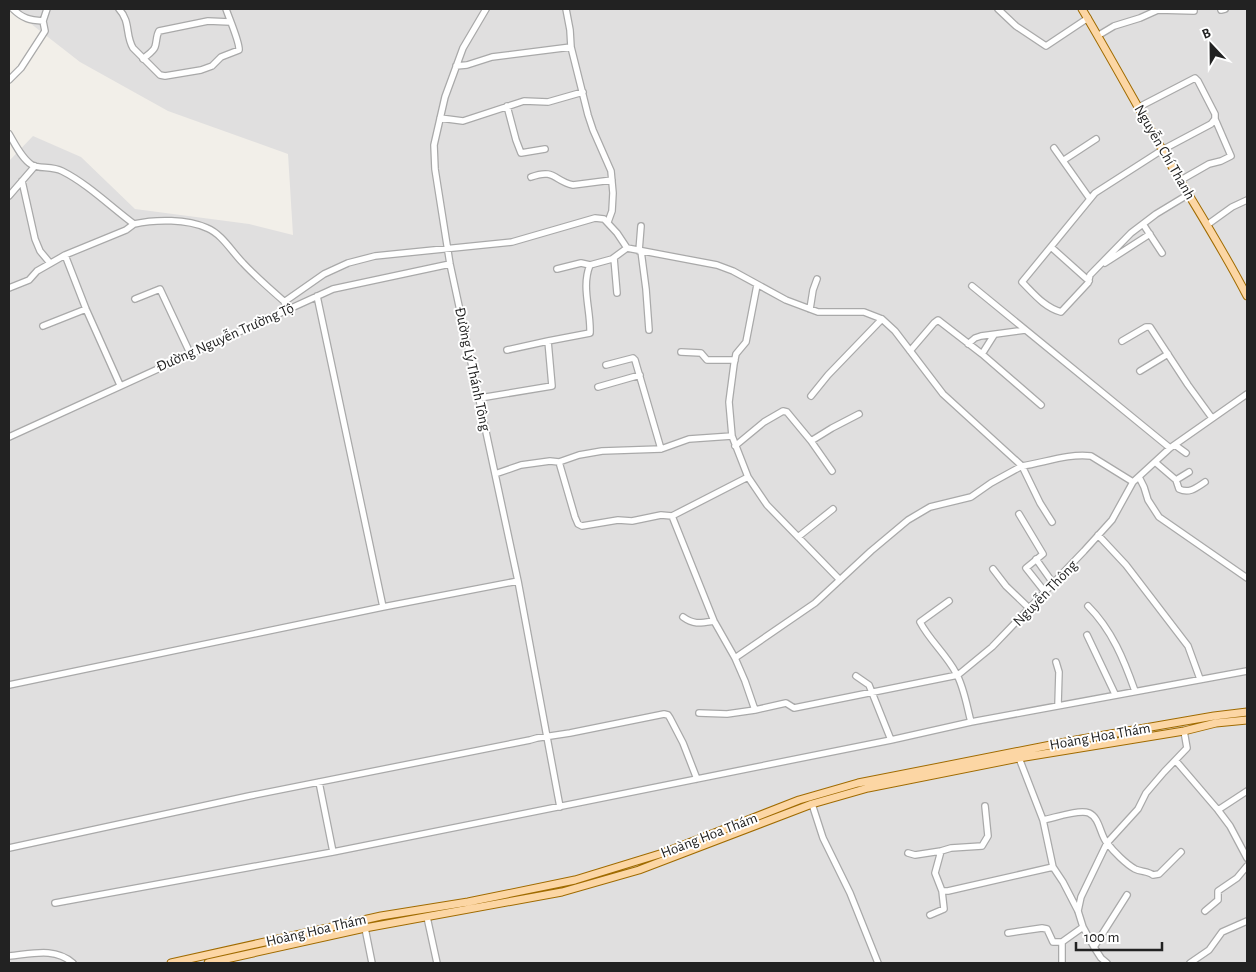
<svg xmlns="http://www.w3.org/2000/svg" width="1256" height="972" viewBox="0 0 1256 972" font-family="'Alegreya Sans',sans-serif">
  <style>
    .residential { fill: #e0dfdf }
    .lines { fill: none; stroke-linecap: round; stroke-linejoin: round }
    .minor-casing { stroke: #a9a9a9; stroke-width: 8 }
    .major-casing { stroke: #a06b00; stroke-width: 9 }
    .minor { stroke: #fff; stroke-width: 5.5 }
    .major { stroke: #fcd6a4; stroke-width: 7 }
    .labels { text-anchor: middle; stroke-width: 4; stroke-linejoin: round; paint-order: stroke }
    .street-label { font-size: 15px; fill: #222; stroke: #fff }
  </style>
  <rect width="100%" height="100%" fill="#f2efe9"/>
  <path class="residential" d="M12,9H1247V963H9V161L33,136L81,157L135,209L249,224L293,235L288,154L168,111L80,62Z"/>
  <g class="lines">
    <defs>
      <path id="minor" d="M13,9C23,19 30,20 43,21
        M119,9C131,22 125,35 133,48L160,75L165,76L201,70L212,66L221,57L239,50C240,43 229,18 226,9
        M486,9L463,48L445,97L434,145L435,169L450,264L518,581L560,807
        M566,9L570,30L571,47L588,115L593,130L611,171L613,193L612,211L608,222
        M998,9L1016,26L1046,46L1088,18
        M1158,10L1194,11
        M1221,10L1225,9
        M1099,35L1114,26L1140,18L1160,9
        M143,59C147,55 153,52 155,47C157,41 156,36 159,31L208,21L230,22
        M456,66L467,65L492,57L571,47
        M9,80L21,68L45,31L43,21L47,9
        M507,106L516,140L521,153L545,149
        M1139,107L1195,78L1198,81L1215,114V119L1211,124L1162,150L1095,193L1022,282C1034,294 1044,307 1061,312L1088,283L1090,275L1131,233L1156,214L1189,194
        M440,118L463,121L524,101L548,102L583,92
        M9,134C15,144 22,159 32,165C39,169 52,166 62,171C88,184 111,207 134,224C156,219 187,219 207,228C222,234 232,252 243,263C256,277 271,290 286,303
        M1054,148L1090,199
        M1064,160L1096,139
        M531,177C555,168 554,181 573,185L612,180
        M1181,180L1209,164L1221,161L1231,156L1215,119
        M22,181L35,239L40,251L50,263
        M9,196L35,166
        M1143,224L1162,253
        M1207,225L1232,207L1247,200
        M1051,247L1089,281
        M639,251L641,226
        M641,251L646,289L649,330
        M65,255L86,309L120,385
        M614,258L617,293
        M1105,263L1150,234
        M557,269L581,263L590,265
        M757,285L746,342L736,354L734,364L729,402L732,436L748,477L767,505L840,580
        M972,286L1170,448
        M9,288L29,280L37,271L65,255L126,230L134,224
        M317,296L383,607
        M135,299L160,289L190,353
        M284,302L324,274L348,263L375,256L512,242L595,218L604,219L617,233L627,248L717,265L733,271L786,300L818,312H864L882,319L895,331L943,394L1022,466C1043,463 1069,453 1091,456L1133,482
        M810,309L813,290L817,279
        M43,326L86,309
        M1122,341L1146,327H1150L1188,385L1212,418
        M968,344L975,338L981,336L1025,330
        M507,350L548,341
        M910,351L934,323L938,320L982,354L1041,405
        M681,352L701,353L707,360H735
        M982,354L994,335
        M606,365L633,358L635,360L661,449
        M1140,371L1168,354
        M598,387L640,375
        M811,396L828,375L882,319
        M480,398L552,386L548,341L590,333C591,310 581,287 590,265L612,259L627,248
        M9,437L333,289L450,264
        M811,441L832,428L859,414
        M1175,445L1186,453
        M735,446L764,422L783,411L787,412L811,441L832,471
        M559,462L575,517L578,524L582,526L618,520L632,521L661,515L672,516L748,477
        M1155,462L1176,480L1179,489C1189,494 1196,488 1205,482
        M495,474L521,465L550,461L559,462L579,455L602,451L661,449L689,439L732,436
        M1139,477L1144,487L1148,500L1159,517L1247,578
        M1176,480L1189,472
        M1019,514L1043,554L1026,568L1045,592
        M672,516L714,621L735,658L745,681L755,710L786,703L794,708L958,675L992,647L1084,551L1112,520L1133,482L1170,448L1247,394
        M1098,535L1126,565L1188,646L1200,679
        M798,537L833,509
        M1036,559L1053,583
        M993,569L1006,586L1030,609
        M949,601L920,622C930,641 946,654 956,673C964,687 967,707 971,722
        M1088,606C1112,630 1124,660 1135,691
        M683,617C694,625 701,623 714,621
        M1087,635L1115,694
        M735,658L815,603L871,551L908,520L930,507L971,497L991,483L1022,466L1040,503L1052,522
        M1056,662L1059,672L1058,705
        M856,676L869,685L891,740
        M9,685L383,607L518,581
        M699,713L727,714L755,710
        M1019,758L1043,820L1053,867L1063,882L1078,911L1083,927L1094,947L1101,958L1107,963
        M1176,761L1218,810L1230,826L1247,858
        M319,782L333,852
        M812,804L823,838L850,893L878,963
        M985,806L988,836L982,846L951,848L941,851L935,873L942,891H948L1053,867
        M1218,810L1247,791
        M1043,820C1054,818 1079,809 1089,813C1100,818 1100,835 1107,843C1114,852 1126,864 1135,869C1141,872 1148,871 1153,875L1159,874L1181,852
        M9,848L249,796L530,740L537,738L570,733L664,714L668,715L670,718L683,743L697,779
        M908,853L915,855L941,851
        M55,903L333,852L891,740L971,722L1247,671
        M1078,911L1081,897L1107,843L1138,809L1146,793L1164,772L1187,748L1184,731
        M1205,911L1218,900V891L1237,878L1247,866
        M930,915L944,909L942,891
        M427,917L437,963
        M365,928L372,963
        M1008,933L1042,928L1047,929L1053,942H1062
        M1094,947L1127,895
        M9,956C32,954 54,947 73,963
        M1062,963V942L1083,927
        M1190,963L1209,950L1222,932L1247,921"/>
      <path id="major" d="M1082,9C1110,56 1136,104 1163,151C1191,200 1222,247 1247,296
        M171,963L381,916L468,902L575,880L663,853L799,800L858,783L1076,740L1214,716L1247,712
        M208,963L365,928L562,892L639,870L812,804L868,788L1019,758L1184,731L1216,723L1247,720"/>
    </defs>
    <use href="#minor" class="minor-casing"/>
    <use href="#major" class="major-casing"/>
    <use href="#minor" class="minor"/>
    <use href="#major" class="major"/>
  </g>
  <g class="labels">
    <g class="street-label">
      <text transform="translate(1165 152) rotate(60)" y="5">Nguyễn Chí Thanh</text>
      <text transform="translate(225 337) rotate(-24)" y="5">Đường Nguyễn Trường Tộ</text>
      <text transform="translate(473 369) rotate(78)" y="5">Đường Lý Thánh Tông</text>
      <text transform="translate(1045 593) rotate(-46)" y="5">Nguyễn Thông</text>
      <text transform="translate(1100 736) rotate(-10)" y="5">Hoàng Hoa Thám</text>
      <text transform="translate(709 835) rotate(-21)" y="5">Hoàng Hoa Thám</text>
      <text transform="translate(316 930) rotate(-13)" y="5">Hoàng Hoa Thám</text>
    </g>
  </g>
  <rect width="1256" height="972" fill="none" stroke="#222222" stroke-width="20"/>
  <g transform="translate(1211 45) rotate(338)" stroke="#ffffff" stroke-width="4" paint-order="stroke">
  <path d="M0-4L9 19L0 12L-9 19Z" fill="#222222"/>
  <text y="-8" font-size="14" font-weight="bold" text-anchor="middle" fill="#222222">B</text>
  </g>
  <path d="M1076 942v8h86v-8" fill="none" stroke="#222222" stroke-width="2.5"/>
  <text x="1084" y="942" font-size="15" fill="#222222" stroke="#ffffff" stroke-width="4" paint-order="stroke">100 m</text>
</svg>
